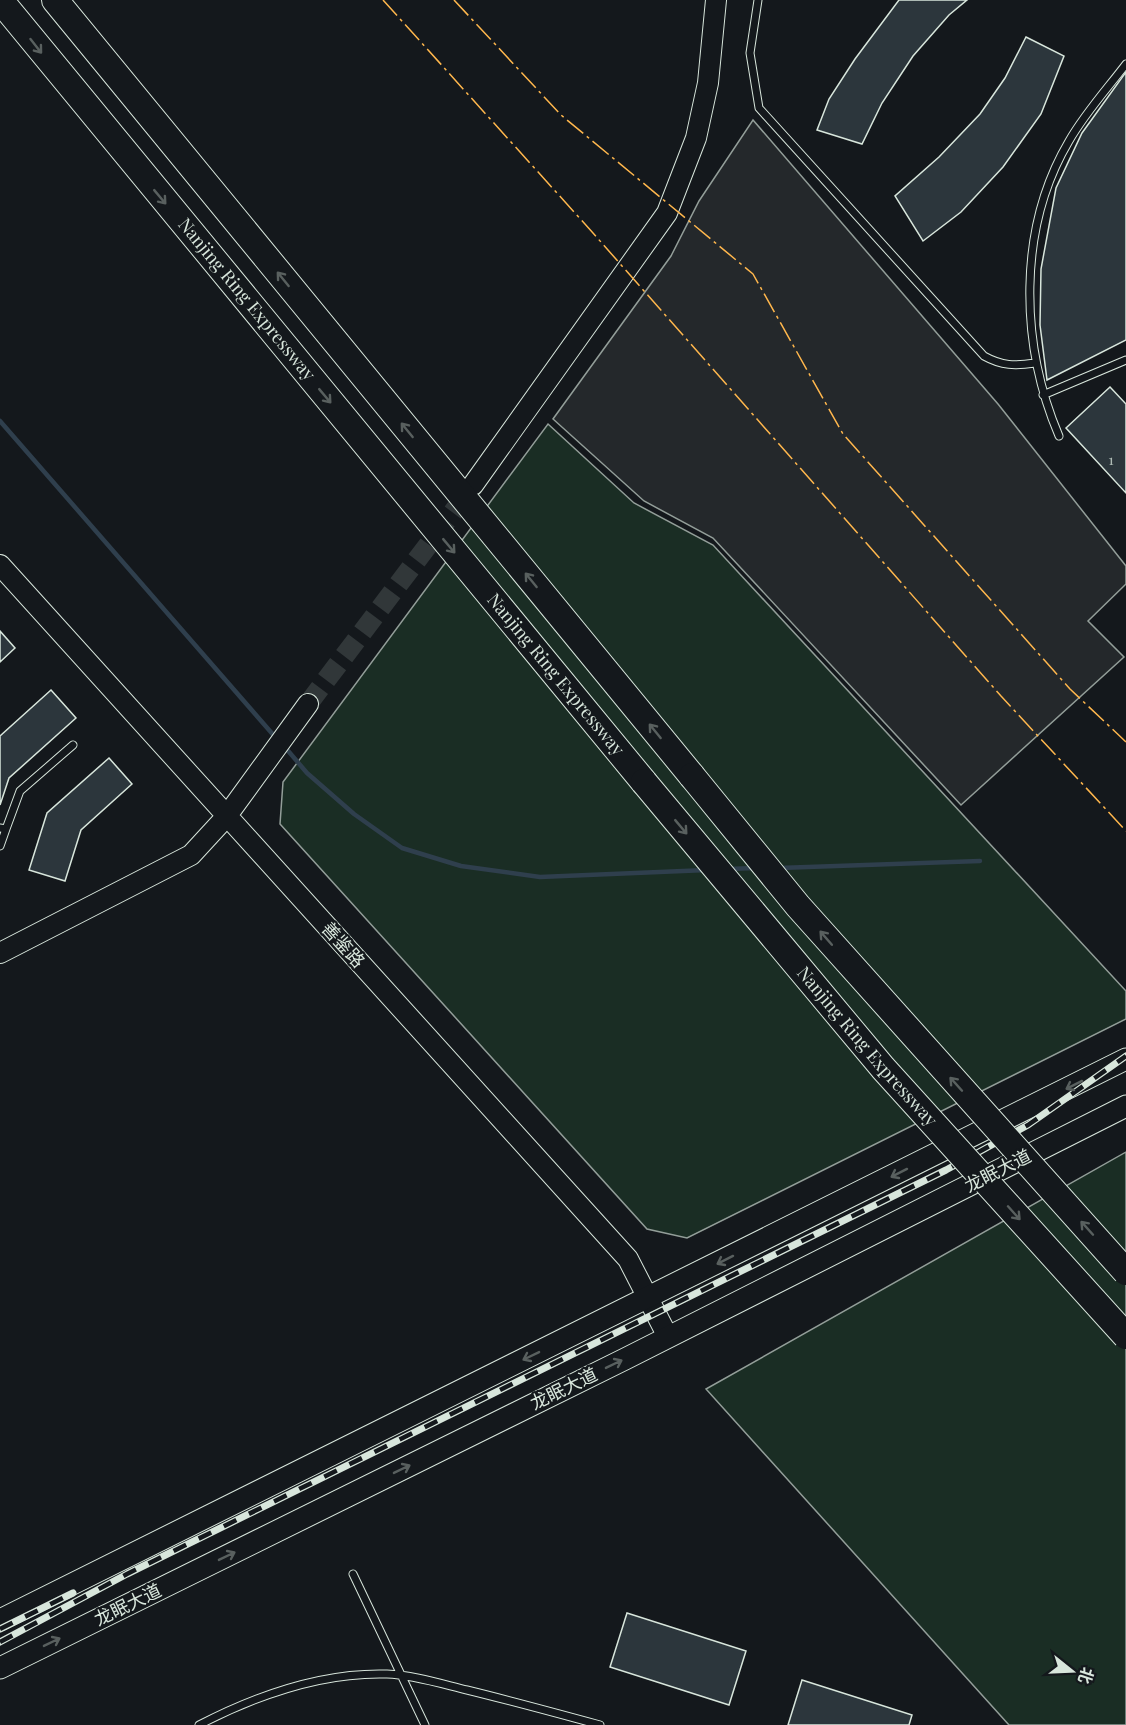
<svg xmlns="http://www.w3.org/2000/svg" width="1126" height="1725" viewBox="0 0 1126 1725" font-family="'Playfair Display','Noto Sans SC',serif">
  <style>
    .green { fill: #1a2d24; stroke: #939e99; stroke-width: 1.5 }
    .parking { fill: #24282b; stroke: #939e99; stroke-width: 1.5 }
    .lines { fill: none; stroke-linecap: round; stroke-linejoin: round }
    .stream { stroke: #2f3f4d; stroke-width: 4.5 }
    .building { fill: #2c363c; stroke: #d8e6dc; stroke-width: 1.5 }
    .secondary-tunnel { stroke: #313739; stroke-width: 20; stroke-dasharray: 20 10; stroke-linecap: butt }
    .lane-casing { stroke: #d8e6dc; stroke-width: 9 }
    .secondary-casing { stroke: #d8e6dc; stroke-width: 22 }
    .primary-casing { stroke: #d8e6dc; stroke-width: 23 }
    .highway-casing { stroke: #d8e6dc; stroke-width: 28 }
    .lane { stroke: #14181c; stroke-width: 7 }
    .secondary { stroke: #14181c; stroke-width: 20 }
    .primary { stroke: #14181c; stroke-width: 21 }
    .highway { stroke: #14181c; stroke-width: 26 }
    .rail-casing { stroke: #d8e6dc; stroke-width: 7 }
    .rail { stroke: #14181c; stroke-width: 4.5; stroke-dasharray: 14; stroke-linecap: butt }
    .highway-bridge-casing { stroke: #d8e6dc; stroke-width: 28; stroke-linecap: butt }
    .highway-bridge { stroke: #14181c; stroke-width: 26 }
    .power { stroke: #ffb74d; stroke-width: 1.5; stroke-dasharray: 21 4.5 3 4.5; stroke-linecap: butt }
    .oneway { stroke: #59605f }
    .labels { text-anchor: middle; stroke-width: 4.5; stroke-linejoin: round; paint-order: stroke }
    .number-label { font-size: 15px; fill: #adbab4 }
    .street-label { font-size: 18px; fill: #d8e6dc; stroke: #14181c }
  </style>
  <rect width="100%" height="100%" fill="#14181c"/>
  <path class="green" d="M548,424L634,503L713,545L1126,991V1019L687,1238L647,1229L280,824L283,782Z
    M1126,1152V1725H1009L706,1389Z"/>
  <path class="parking" d="M753,120L998,404L1126,566V584L1088,621L1124,657L961,805L713,538L644,501L553,419L671,256L699,201Z"/>
  <g class="lines">
    <path class="stream" d="M0,421L276,738
      M284,746L307,773L354,814L402,848L461,866L540,877L707,870
      M779,868L980,861
      M728,869L755,868"/>
  </g>
  <path class="building" d="M899,0H967L949,15L913,56L882,103L862,144L817,130L829,99L855,59Z
    M1026,37L1064,56L1041,114L1003,167L961,212L923,241L895,196L939,157L980,114L1005,78Z
    M1126,72V340L1047,380L1040,325L1041,269L1056,188L1082,133Z
    M1110,387L1126,404V493L1066,428Z
    M0,631L15,648L0,662Z
    M51,690L76,718L9,778L0,805V736Z
    M109,758L132,784L81,830L65,881L29,870L47,813Z
    M627,1613L746,1651L729,1705L610,1667Z
    M802,1680L912,1715L909,1725H788Z"/>
  <g class="lines">
    <path class="secondary-tunnel" d="M308,704L472,487"/>
    <defs>
      <path id="lane" d="M758,0L750,53L759,108L984,356C1002,366 1015,366 1035,363
        M1043,395L1126,360
        M1059,436C1020,344 1017,229 1069,141C1085,113 1107,89 1126,64
        M0,828L6,829L20,791L73,745
        M0,846L6,829
        M353,1574L425,1725
        M199,1725C257,1695 321,1672 387,1674C413,1675 442,1684 467,1690C512,1701 556,1713 600,1725"/>
      <path id="secondary" d="M473,485L667,213L696,138L708,83L716,0
        M0,565L628,1259L668,1337
        M0,953L191,855L226,817L308,704"/>
      <path id="primary" d="M0,1620L1126,1059
        M0,1668L625,1359L1126,1106"/>
      <g id="highway">
        <path id="s1" d="M0,0L644,782"/>
        <path d="M55,0L692,776"/>
      </g>
    </defs>
    <use href="#lane" class="lane-casing"/>
    <use href="#secondary" class="secondary-casing"/>
    <use href="#primary" class="primary-casing"/>
    <use href="#highway" class="highway-casing"/>
    <use href="#lane" class="lane"/>
    <use href="#secondary" class="secondary"/>
    <use href="#primary" class="primary"/>
    <use href="#highway" class="highway"/>
    <defs>
      <path id="rail" d="M0,1629L73,1593
        M0,1642L127,1574L946,1170L1028,1125L1126,1056"/>
    </defs>
    <use href="#rail" class="rail-casing"/>
    <use href="#rail" class="rail"/>
    <defs>
      <g id="highway-bridge">
        <path d="M692,776L798,906L1126,1272"/>
        <path id="s2" d="M644,782L883,1068L1126,1336"/>
      </g>
    </defs>
    <use href="#highway-bridge" class="highway-bridge-casing"/>
    <use href="#highway-bridge" class="highway-bridge"/>
    <path class="power" d="M383,0L593,233L1001,696L1126,831
      M454,0L561,115L753,274L843,434L1070,689L1126,742"/>
  </g>
  <defs><path id="oneway-shaft" d="M-6 0H5M1.5-3L5.5 0L1.5 3" fill="none" stroke-width="1.6" stroke-linecap="round" stroke-linejoin="round" transform="scale(1.5)"/></defs>
  <g class="oneway">
    <use href="#oneway-shaft" transform="translate(36 46) rotate(52)"/>
    <use href="#oneway-shaft" transform="translate(160 197) rotate(50)"/>
    <use href="#oneway-shaft" transform="translate(283 279) rotate(-129)"/>
    <use href="#oneway-shaft" transform="translate(325 396) rotate(50)"/>
    <use href="#oneway-shaft" transform="translate(407 430) rotate(-129)"/>
    <use href="#oneway-shaft" transform="translate(449 546) rotate(50)"/>
    <use href="#oneway-shaft" transform="translate(531 580) rotate(-129)"/>
    <use href="#oneway-shaft" transform="translate(655 731) rotate(-129)"/>
    <use href="#oneway-shaft" transform="translate(681 827) rotate(50)"/>
    <use href="#oneway-shaft" transform="translate(826 938) rotate(-131)"/>
    <use href="#oneway-shaft" transform="translate(956 1084) rotate(-132)"/>
    <use href="#oneway-shaft" transform="translate(1074 1085) rotate(153)"/>
    <use href="#oneway-shaft" transform="translate(899 1173) rotate(153)"/>
    <use href="#oneway-shaft" transform="translate(1014 1213) rotate(48)"/>
    <use href="#oneway-shaft" transform="translate(1087 1228) rotate(-132)"/>
    <use href="#oneway-shaft" transform="translate(725 1260) rotate(153)"/>
    <use href="#oneway-shaft" transform="translate(531 1356) rotate(154)"/>
    <use href="#oneway-shaft" transform="translate(614 1364) rotate(-26)"/>
    <use href="#oneway-shaft" transform="translate(402 1469) rotate(-26)"/>
    <use href="#oneway-shaft" transform="translate(227 1556) rotate(-26)"/>
    <use href="#oneway-shaft" transform="translate(52 1642) rotate(-26)"/>
  </g>
  <g class="labels">
    <g class="number-label">
      <text x="1111" y="465">1</text>
    </g>
    <g class="street-label">
      <text dy="6" stroke="none"><textPath href="#s1" startOffset="388">Nanjing Ring Expressway</textPath></text>
      <text dy="6" stroke="none"><textPath href="#s1" startOffset="874">Nanjing Ring Expressway</textPath></text>
      <text transform="translate(343 945) rotate(48)" y="6">善鉴路</text>
      <text dy="6" stroke="none"><textPath href="#s2" startOffset="346">Nanjing Ring Expressway</textPath></text>
      <text transform="translate(998 1171) rotate(-27)" y="6">龙眠大道</text>
      <text transform="translate(564 1389) rotate(-26)" y="6">龙眠大道</text>
      <text transform="translate(128 1605) rotate(-26)" y="6">龙眠大道</text>
    </g>
  </g>
  <g transform="translate(1072 1671) rotate(108)" stroke="#14181c" stroke-width="4.5" paint-order="stroke">
  <path d="M0-4.5L10 22L0 15L-10 22Z" fill="#d8e6dc"/>
  <text y="-9" font-size="16" font-weight="bold" text-anchor="middle" fill="#d8e6dc">北</text>
  </g>
</svg>
